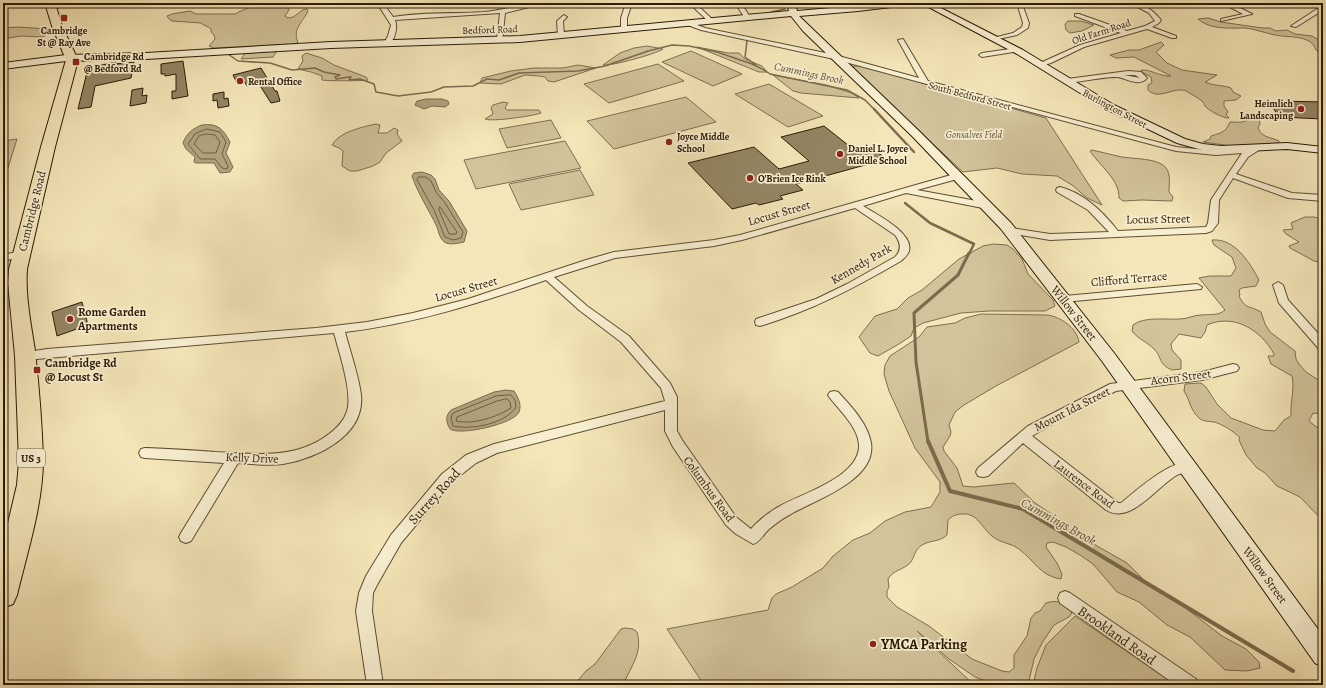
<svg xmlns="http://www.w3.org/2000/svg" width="1326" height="688" viewBox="0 0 1326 688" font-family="Alegreya,serif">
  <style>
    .green { fill: #d2c39a; stroke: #7e6f50 }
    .water { fill: #b0a17b; stroke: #7b6b4c }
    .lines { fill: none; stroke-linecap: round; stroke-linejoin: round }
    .shore { stroke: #6e5e40; stroke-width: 1 }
    .stream-far3 { stroke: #7b6b4c; stroke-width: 1.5 }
    .stream-far2 { stroke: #7b6b4c; stroke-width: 2.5 }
    .stream-far1 { stroke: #7b6b4c; stroke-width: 3 }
    .stream { stroke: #7b6b4c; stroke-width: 4 }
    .building { fill: #948563; stroke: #2b1b06 }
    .street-casing { stroke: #5d4e32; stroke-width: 2 }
    .secondary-casing { stroke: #2b1b06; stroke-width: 2 }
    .highway-casing { stroke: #2b1b06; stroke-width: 2 }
    .street { fill: #f8efd1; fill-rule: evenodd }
    .secondary { fill: #f8efd1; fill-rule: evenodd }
    .highway { fill: #f4e6b8; fill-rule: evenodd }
    .poi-dot { fill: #8f2418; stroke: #f8efd1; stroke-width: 1.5 }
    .labels { text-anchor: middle; stroke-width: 3.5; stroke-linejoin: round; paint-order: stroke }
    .far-street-label { font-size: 10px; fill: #2b1b06; stroke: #f8efd1 }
    .far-poi-label { font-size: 10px; font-weight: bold; fill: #2b1b06; stroke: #f8efd1; text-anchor: start }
    .far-park-label { font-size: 10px; font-style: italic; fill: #5d4d32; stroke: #f8efd1 }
    .far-water-label { font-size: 11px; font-style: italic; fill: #605135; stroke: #f8efd1 }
    .shield { fill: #f8efd1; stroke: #685b43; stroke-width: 1 }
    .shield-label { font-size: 11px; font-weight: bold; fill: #2b1b06 }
    .street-label { font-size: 12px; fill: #2b1b06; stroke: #f8efd1 }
    .poi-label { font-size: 12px; font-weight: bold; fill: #2b1b06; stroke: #f8efd1; text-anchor: start }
    .water-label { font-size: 13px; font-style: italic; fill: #605135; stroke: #f8efd1 }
    .near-street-label { font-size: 14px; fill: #2b1b06; stroke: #f8efd1 }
    .near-poi-label { font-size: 14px; font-weight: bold; fill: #2b1b06; stroke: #f8efd1; text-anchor: start }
  </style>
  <rect width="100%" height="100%" fill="#f4e6b8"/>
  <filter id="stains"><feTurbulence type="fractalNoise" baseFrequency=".005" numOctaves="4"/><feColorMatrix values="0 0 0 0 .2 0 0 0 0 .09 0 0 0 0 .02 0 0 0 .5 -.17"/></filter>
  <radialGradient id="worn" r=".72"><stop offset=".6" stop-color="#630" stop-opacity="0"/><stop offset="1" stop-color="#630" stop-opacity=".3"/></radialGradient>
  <path class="green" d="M253,3H285L289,10L285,16L288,18C297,18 299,9 307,9L308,11C303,22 292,29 298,42L295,44L214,48L209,46L215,39L214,35L211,32V29C208,26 204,26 201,23L172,21L169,19L167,16L172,14L190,11L196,14H235C241,10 250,9 253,3Z
    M1208,18L1221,22L1262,28H1270L1276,31L1287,30L1295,34L1312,36L1321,41V44L1323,45V54L1316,50C1311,34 1288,38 1275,35C1265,33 1255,29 1245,28C1229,28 1211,30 1198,19Z
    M1068,21H1081L1094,25L1082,31L1070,33L1066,30L1065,24Z
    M18,27L48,29L45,31V36L42,37L21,36L3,39V28Z
    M1161,42L1164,45L1156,52L1167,63L1182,70L1217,75L1205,82C1214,86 1223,85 1231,88L1233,92L1241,96L1236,100L1224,101V106L1228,112L1226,114L1229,118C1224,119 1208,110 1205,106C1204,104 1203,102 1202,101C1197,97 1191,94 1186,91C1174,86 1159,101 1148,90V85L1152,83L1151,77L1142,72L1141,70C1151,69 1160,77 1171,76L1134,57L1116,58L1110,55L1129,50H1139Z
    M647,46L663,49C656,54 612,66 603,65L620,53L634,48Z
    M697,47L728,53H739L745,59L762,66L767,72H759Z
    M277,51L273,57L241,59L245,53Z
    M691,51L742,74L713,86L662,62Z
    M306,53L322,58L334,65L366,77L368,80C363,81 325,81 322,80V76L311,72L298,69L303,61L302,56Z
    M658,64L684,81L609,103L584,84Z
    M578,65L596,68L554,82L548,81L545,77L539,76L525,75L501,84L480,83L482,78L511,71L534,68H563Z
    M855,66H862L1046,118L1102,205L1087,198L1072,185L1057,176L1022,174L997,168L963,172L851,67Z
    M773,75L826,85L852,93L859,98L801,93L793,91Z
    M769,84L823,116L788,127L735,94Z
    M686,97L716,122L614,149L587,121Z
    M503,102L508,103L505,108L507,110H539L541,113C533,116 492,122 485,119L493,114L491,108L493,105Z
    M1253,116L1259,119L1260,124L1258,128C1262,138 1271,137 1279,141V143L1232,146L1203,142L1210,139L1211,136C1221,133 1226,132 1230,122C1241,122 1243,124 1253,116Z
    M551,120L561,138L507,148L499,129Z
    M376,124L380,125L378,133H387L394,128L398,130L397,134L402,141L386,153L380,162L373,166L357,171H350L342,166L343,151L339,148L332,145C339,132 362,127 376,124Z
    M17,139L3,184V141Z
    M565,141L581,168L476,189L464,160Z
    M1092,150C1102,152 1112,155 1122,157C1134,159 1159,158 1166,168C1171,174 1169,185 1169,192L1173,197L1172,201L1142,200L1123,201L1119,198C1120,180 1099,165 1090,151Z
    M580,170L594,195L521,210L509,184Z
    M1305,217H1315L1323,220V263L1314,261L1290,248L1289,246L1299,242L1286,234L1283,230L1293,229L1291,223L1293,222Z
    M1212,240C1235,238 1250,263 1259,280L1256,286L1242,288L1239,290L1240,295L1239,296C1246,310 1249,305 1261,312L1265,324L1270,332L1295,351L1296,359L1299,364L1306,372L1323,383V414L1313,413L1309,421L1315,426L1323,431V521L1300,497L1277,486L1265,473L1257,468L1246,455L1239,440L1240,438C1235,432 1222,424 1214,422C1208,421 1204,422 1199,418C1190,410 1190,400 1184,391L1185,384L1201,383L1206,387L1217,404L1231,418L1263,430L1275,431L1284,420L1291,416C1290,402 1295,389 1292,376L1271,364L1268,356H1274V354C1261,330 1234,313 1207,325L1205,332L1201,338L1179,334L1171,344L1172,350L1181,360V369L1172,370C1158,364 1162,357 1154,349C1147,342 1138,339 1132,331L1133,325C1144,316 1167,320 1180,319C1187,319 1194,315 1201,315C1210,314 1218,316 1225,310L1199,278L1210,276H1231L1236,268L1232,257L1214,245Z
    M993,244L1007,245L1013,249L1022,259L1028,274L1053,300L1055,306L1045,311H989L961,313L923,323L914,328L911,336L899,344L878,356L870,353L859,337L875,316L897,309L908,298L922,290L959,259L983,246Z
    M981,314L1046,315C1060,316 1077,328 1079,342L996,386L964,405L955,412L949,425L951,432L950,436L943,447L944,451L957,468L963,486L973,487L1014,483L1035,503L1053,515L1069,530L1127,563L1147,583L1170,596L1222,636L1246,649L1259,662L1260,668L1247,671L1225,670L1190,637L1167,625L1139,602L1117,592L1093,564L1080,555L1066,547L1053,542L1047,543L1046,547L1057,563L1062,574L1061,579C1040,576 1035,561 1019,549C1011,543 1000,543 992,536C981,527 978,513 962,514C956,514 952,516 948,520L947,535C940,542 930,540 922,545C914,550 915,557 910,563C903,570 893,570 888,579L889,587L887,591V597L897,607L929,626L972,659L1002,671L1009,672L1014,668V655L1027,636L1031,618L1035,613L1040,611L1046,603C1058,599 1066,603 1072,613L1069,617L1054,625L1042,643L1034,659L1028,685H996L975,677L949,659L917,631L973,684L981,685H704L667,629L768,610L772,598L776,594L792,587L823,568L833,556L853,540L870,533L885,521L905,512L931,507L940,492V482L915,448L889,391L884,374L885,365L890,356L919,337L927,327L955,323L965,318Z
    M1075,616L1176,685H1033L1037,668L1046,645Z
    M625,628L633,629L637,632C643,653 631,666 623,685H574L586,671L595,664L621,629Z"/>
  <path class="water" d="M426,99H442L448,101L449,104L445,107L432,106L424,109L415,105L417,101Z
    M202,125C218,123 223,129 230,142L226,153L233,167L230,172L220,173L214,163H196L194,162L195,157L186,149L183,143C186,134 193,128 202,125Z
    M422,172L431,175L435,179L439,190L449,201L467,231L464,242C459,243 452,245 446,243C440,240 439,233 437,227C429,210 418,194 412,176L414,173Z
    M506,390L514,391C518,397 522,405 519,412C514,424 460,436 450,429C446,422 445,416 451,410L494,392Z"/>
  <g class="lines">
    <path class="shore" d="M207,129L220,132L226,142L222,154L228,166L227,169L222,168L215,159H200L188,144L195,134Z
      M207,134L215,135L220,142L216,153H203L194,144L199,136Z
      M419,177H426L431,181L436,192L445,203L463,232L461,238L453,240L445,237L434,210L417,180Z
      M440,207L457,232L456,234H449L439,210Z
      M511,395L515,400L516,407C505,424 472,430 453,426L451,418L453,413L496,396Z
      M507,399L510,402L511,408C497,417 473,425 456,421L457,417L497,401Z"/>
    <path class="stream-far3" d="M801,5L809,3
      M771,12L785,9
      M747,41L745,57L756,65
      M228,52V54L238,61L270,63L292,70L315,68L324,72L340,75L335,77L336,79L349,77H351L349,80L360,79L374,84L376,92L398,96L431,92L444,87L473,86L487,79L499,80L519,73L578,71L605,66L648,51L672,45L689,46L717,52L752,64L766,71
      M764,70L770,74L847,90L865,100L875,110"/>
    <path class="stream-far2" d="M874,109L914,152
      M905,203L930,223L974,244L969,254"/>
    <path class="stream-far1" d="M928,442L916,362L914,313L958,275L969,253"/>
    <path class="stream" d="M928,441L950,491L1023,509L1293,671"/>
  </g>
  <path class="building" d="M183,61L188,96L172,99V91H176V74L165,76V74H161V64Z
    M116,62L115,64L134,62L131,78L95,86L91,107L78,109L88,68Z
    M261,68L275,91H277L280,101L271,103L259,84L247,86L244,81L237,83L233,75Z
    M143,88L142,96L147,95L146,103L130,106L132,90Z
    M224,92V99L228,98L229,106L218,108L217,100L213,101V94Z
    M1278,101L1323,102V119L1279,117L1272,106H1284Z
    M824,126L853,149L868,146L887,159L796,184L803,190L780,196L783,199L759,205L756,203L732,209L688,163L754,147L779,169L809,161L781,137Z
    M82,302L88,325L57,336L52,312Z"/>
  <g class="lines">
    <defs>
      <path id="street" d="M65,3H78L51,9L48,7Z
        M377,3H383L393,17C423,12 454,14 484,12C505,10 525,3 545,3L505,13L502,41L497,40L500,13L395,20C398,28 395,41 387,45L384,43L388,36L391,25Z
        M626,3H632L627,18V29L624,31L621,29V18Z
        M689,3H695L712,19V21H708Z
        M735,3H741L750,17L749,18H745Z
        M1017,3L1022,4L1029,23L1028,28L1017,35L993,40V38L1013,33L1022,27L1023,23Z
        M1130,3C1143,3 1153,10 1161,20L1159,23L1152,27L1176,36V38H1172L1147,29L1084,47L1051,63L1041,66L1038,64L1080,45L1121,33L1075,16V14H1079L1127,31L1145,26L1155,21L1149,13Z
        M1222,3H1230L1252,14L1221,21V19L1243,14Z
        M1323,5V10L1296,27L1291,26Z
        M564,15L567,17L563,21L564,36L561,38L558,36L557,21Z
        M687,21L705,28L835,55L919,78L898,40L903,39L928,81L1176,147L1216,151L1259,146V150L1248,157L1236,174L1292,193L1323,195V201L1288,198L1233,178L1219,200L1218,223L1212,231L1206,233L1050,240L1008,233L1006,231L1008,229L1011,228L1050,234L1109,232L1088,210L1057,192L1056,190L1057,188L1060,187C1084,193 1104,213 1118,231L1206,227L1208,223L1211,200L1242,153L1216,155L1176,151L834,59L701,30L685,24V22Z
        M1017,48L1019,49V51L982,57L979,55L982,53Z
        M1128,71L1141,72L1147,78C1140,87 1127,79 1118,77C1107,76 1079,82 1067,83L1064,81L1067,79ZM1124,75H1135L1140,78Z
        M958,173L961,174L962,176L961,178L917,190L988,203L992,206L991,208L988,209L906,193L863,206C876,214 914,233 909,251C908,255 904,258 901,261C856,287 811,311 760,326L756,325L755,322L756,319L816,299L847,284L895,257C902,250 901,243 895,235L855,208L742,240L714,246L615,258L554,277L587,306L629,336L670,383L677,397V431L682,440L736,517L751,529C759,520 769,512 780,506C803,493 860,477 859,445C858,427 840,411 830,398L828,395L830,392L834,391L838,392C851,406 868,424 871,443C877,480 815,500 791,514C783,518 775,524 768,530C763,535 760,542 753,544L736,534L726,525L673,447L665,431V410L497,453L476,463L452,482L401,543L377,585L373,593L372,611L383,685H367L356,611L359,593L366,576L391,535L442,474L466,455L494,444L665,401L661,388L621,342L579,310L546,280C480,303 414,324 345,332C350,351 359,377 361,395C365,436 317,458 283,464C268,466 253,464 238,463L191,541L186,543L181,541L179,537L181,533L224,463L145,458L141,457L139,453L141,449L145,448C168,449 192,450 215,452C255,454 295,460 329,434C337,428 344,421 347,411C353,393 339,352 334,333L25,360L21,359L19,356L21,353L47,349L316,328L367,322L413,313L468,299L586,260L614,252L714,240L740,235Z
        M21,251L26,254L24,256L3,261V255Z
        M1278,282L1283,285L1288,300L1323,339V350L1319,349L1279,303L1273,285Z
        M1197,284L1202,287L1201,289L1064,302L1059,299L1064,296Z
        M1233,364L1237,365L1239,368L1237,371L1202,380L1116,391L1069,414L1032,436L1118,503H1121C1136,491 1173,457 1192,463L1193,467L1192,471C1187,472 1181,473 1177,475C1156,487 1131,525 1106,510L1023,443L988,476L983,477L978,476L976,472L978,468L1028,426L1110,384L1202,372Z
        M1065,591L1070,593L1196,679L1198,685H1176L1060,603L1058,598L1060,593Z"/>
      <path id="secondary" d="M787,3H795L797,11L887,3H912L908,5L858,11L799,16L920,132L1011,223L1114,353L1323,636V667L1315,663L1102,361L1001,229L912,136L803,31L791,16L520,42L331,48L146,59L66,61L3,69V63L66,55L146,53L331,42L520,36L789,11Z
        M921,3H931L1023,50L1114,105L1185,139L1203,144L1221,146L1287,143L1323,147V153L1287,149L1221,152L1202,150L1177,143L1106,109L1017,54Z"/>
      <path id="highway" d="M45,3H55L62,26L78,60L55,147L27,269C25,296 31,324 35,351C39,387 42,424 43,460C43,504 27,553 17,595L13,604L3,608V544L17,485L19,462L15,356L8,283L9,269L41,147L66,60L52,26Z"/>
    </defs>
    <use href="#street" class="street-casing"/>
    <use href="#secondary" class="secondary-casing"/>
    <use href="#highway" class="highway-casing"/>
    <use href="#street" class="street"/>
    <use href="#secondary" class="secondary"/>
    <use href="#highway" class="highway"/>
  </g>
  <g class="poi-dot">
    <rect x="60" y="14" width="8" height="8" rx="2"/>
    <rect x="72" y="58" width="8" height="8" rx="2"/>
    <circle cx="240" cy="81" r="4"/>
    <circle cx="1301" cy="109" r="4"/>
    <circle cx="669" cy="142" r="4"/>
    <circle cx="840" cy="154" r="4"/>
    <circle cx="750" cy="178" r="4"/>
    <circle cx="70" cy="319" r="4"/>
    <rect x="33" y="366" width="8" height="8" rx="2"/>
    <circle cx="873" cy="644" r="4"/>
  </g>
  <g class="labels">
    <g class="far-street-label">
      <text transform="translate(490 29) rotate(-2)" y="4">Bedford Road</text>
      <text transform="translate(1101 31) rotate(-18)" y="4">Old Farm Road</text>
      <text transform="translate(970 95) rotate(15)" y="4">South Bedford Street</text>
      <text transform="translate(1115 108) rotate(28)" y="4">Burlington Street</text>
    </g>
    <g class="far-poi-label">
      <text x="64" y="34" text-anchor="middle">Cambridge<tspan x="64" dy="12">St @ Ray Ave</tspan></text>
      <text x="84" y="60">Cambridge Rd<tspan x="84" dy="12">@ Bedford Rd</tspan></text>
      <text x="248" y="85">Rental Office</text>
      <text x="1293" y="107" text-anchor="end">Heimlich<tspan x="1293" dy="12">Landscaping</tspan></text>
      <text x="677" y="140">Joyce Middle<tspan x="677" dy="12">School</tspan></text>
      <text x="848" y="152">Daniel L. Joyce<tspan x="848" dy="12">Middle School</tspan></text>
      <text x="758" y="182">O'Brien Ice Rink</text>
    </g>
    <g class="far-park-label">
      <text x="974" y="138">Gonsalves Field</text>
    </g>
    <g class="far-water-label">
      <text transform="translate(809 73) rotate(12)" y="4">Cummings Brook</text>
    </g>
    <rect class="shield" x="17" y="449" width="28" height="18" rx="3"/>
    <g class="shield-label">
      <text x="31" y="462">US 3</text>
    </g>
    <g class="street-label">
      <text transform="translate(32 211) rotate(-76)" y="4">Cambridge Road</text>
      <text transform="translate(779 213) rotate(-16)" y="4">Locust Street</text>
      <text transform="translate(1158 219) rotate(-1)" y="4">Locust Street</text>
      <text transform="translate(861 264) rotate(-30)" y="4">Kennedy Park</text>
      <text transform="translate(1129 279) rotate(-5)" y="4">Clifford Terrace</text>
      <text transform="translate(466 289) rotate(-16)" y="4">Locust Street</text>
      <text transform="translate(1074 313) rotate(52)" y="4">Willow Street</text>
      <text transform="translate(1181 377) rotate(-7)" y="4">Acorn Street</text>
      <text transform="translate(1072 409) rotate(-27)" y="4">Mount Ida Street</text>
      <text transform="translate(252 458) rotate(2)" y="4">Kelly Drive</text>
      <text transform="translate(1084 484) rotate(37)" y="4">Laurence Road</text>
      <text transform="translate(709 489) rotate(54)" y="4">Columbus Road</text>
      <text transform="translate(1265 575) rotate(54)" y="4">Willow Street</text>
    </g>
    <g class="poi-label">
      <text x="78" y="316">Rome Garden<tspan x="78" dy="14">Apartments</tspan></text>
      <text x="45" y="367">Cambridge Rd<tspan x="45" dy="14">@ Locust St</tspan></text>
    </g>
    <g class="water-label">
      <text transform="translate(1059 521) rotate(29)" y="5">Cummings Brook</text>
    </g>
    <g class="near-street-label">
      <text transform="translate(434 496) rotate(-48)" y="5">Surrey Road</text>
      <text transform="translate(1117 635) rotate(35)" y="5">Brookland Road</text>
    </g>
    <g class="near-poi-label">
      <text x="881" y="649">YMCA Parking</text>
    </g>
  </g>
  <rect width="1326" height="688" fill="none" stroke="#f4e6b8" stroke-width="16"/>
  <rect x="4" y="4" width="1318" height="680" fill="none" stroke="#2b1b06" stroke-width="2"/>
  <rect x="8" y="8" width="1310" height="672" fill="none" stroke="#2b1b06"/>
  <rect width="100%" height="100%" filter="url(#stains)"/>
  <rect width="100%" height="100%" fill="url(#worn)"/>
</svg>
